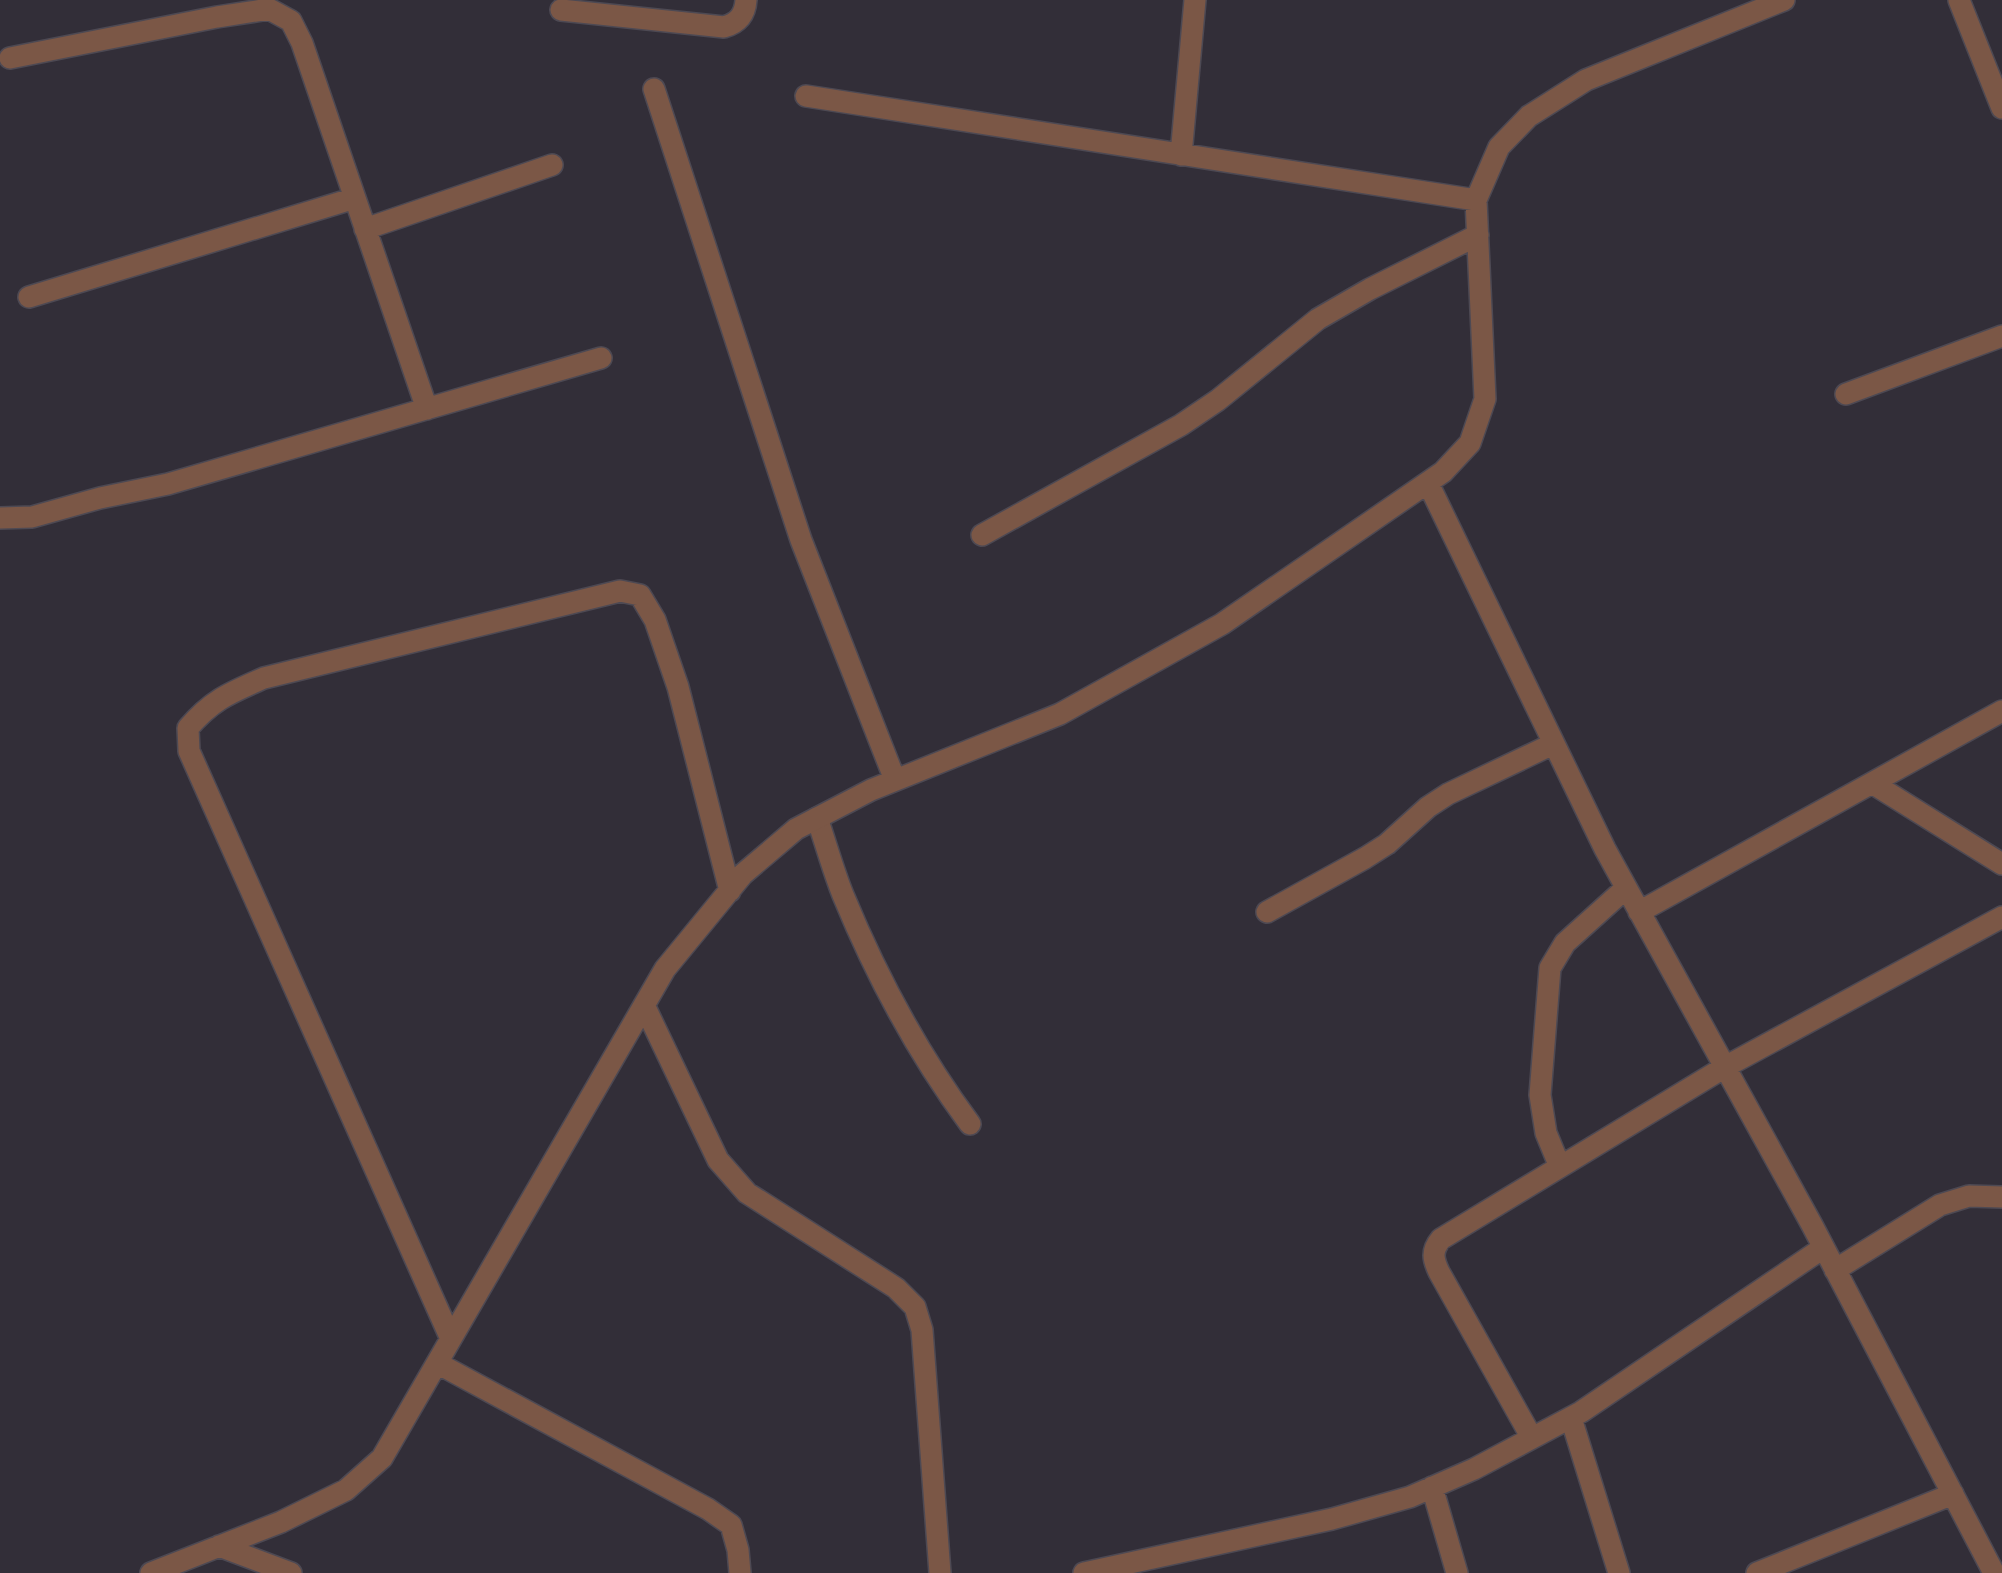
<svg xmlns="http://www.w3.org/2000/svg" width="2002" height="1573" viewBox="0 0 2002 1573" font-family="'Playfair Display',serif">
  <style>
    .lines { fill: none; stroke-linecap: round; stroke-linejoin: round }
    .lane-casing { stroke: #4d4953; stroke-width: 24 }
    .street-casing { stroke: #4d4953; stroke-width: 24 }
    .lane { stroke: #7b5746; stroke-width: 21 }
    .street { stroke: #7b5746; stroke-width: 21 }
  </style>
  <rect width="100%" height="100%" fill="#322e38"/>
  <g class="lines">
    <defs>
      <path id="lane" d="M817,818C826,844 833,870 843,895C876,975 918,1054 970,1124"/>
      <path id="street" d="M1959,0L2002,108
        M561,10L724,27C738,23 745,15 746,0
        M10,58L217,17L269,9L291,21L302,43L427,409
        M654,89L801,540L895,780
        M806,96L1476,200
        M1181,155L1195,0
        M365,229L552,165
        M29,297L355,198
        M1846,394L2002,336
        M1428,483L1605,849L1812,1225L1994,1573
        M0,518L32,517L100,498L168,484L601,358
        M982,535L1181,425L1218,400L1318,319L1370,289L1478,235
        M1872,783L2002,864
        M1267,912L1365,858L1387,844L1428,807L1448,794L1553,744
        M1639,912L2002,711
        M644,1005L718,1160L747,1193L896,1288L915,1307L922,1330L940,1573
        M1560,1167L1546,1133L1540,1095L1550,968L1565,943L1626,888
        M1835,1270L1940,1205L1969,1196L2002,1197
        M451,1339L189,751L188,728C213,699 230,693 264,678L620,591L640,595L655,620L678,687L730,891
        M437,1363L708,1509L731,1525L738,1550L740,1573
        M1571,1418L1619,1573
        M1532,1438L1439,1272C1433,1259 1431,1251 1441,1239L1725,1067L2002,917
        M1432,1487L1457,1573
        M219,1546L291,1573
        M151,1573L281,1522L346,1490L382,1458L665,969L743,874L796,829L871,790L1060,714L1222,624L1443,472L1470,443L1485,399L1476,200L1499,147L1529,116L1586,80L1784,0
        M1084,1573L1332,1519L1410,1497L1474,1469L1581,1412L1823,1248
        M1757,1573L1953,1494"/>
    </defs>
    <use href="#lane" class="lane-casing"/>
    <use href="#street" class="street-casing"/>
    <use href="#lane" class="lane"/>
    <use href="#street" class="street"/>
  </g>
</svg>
